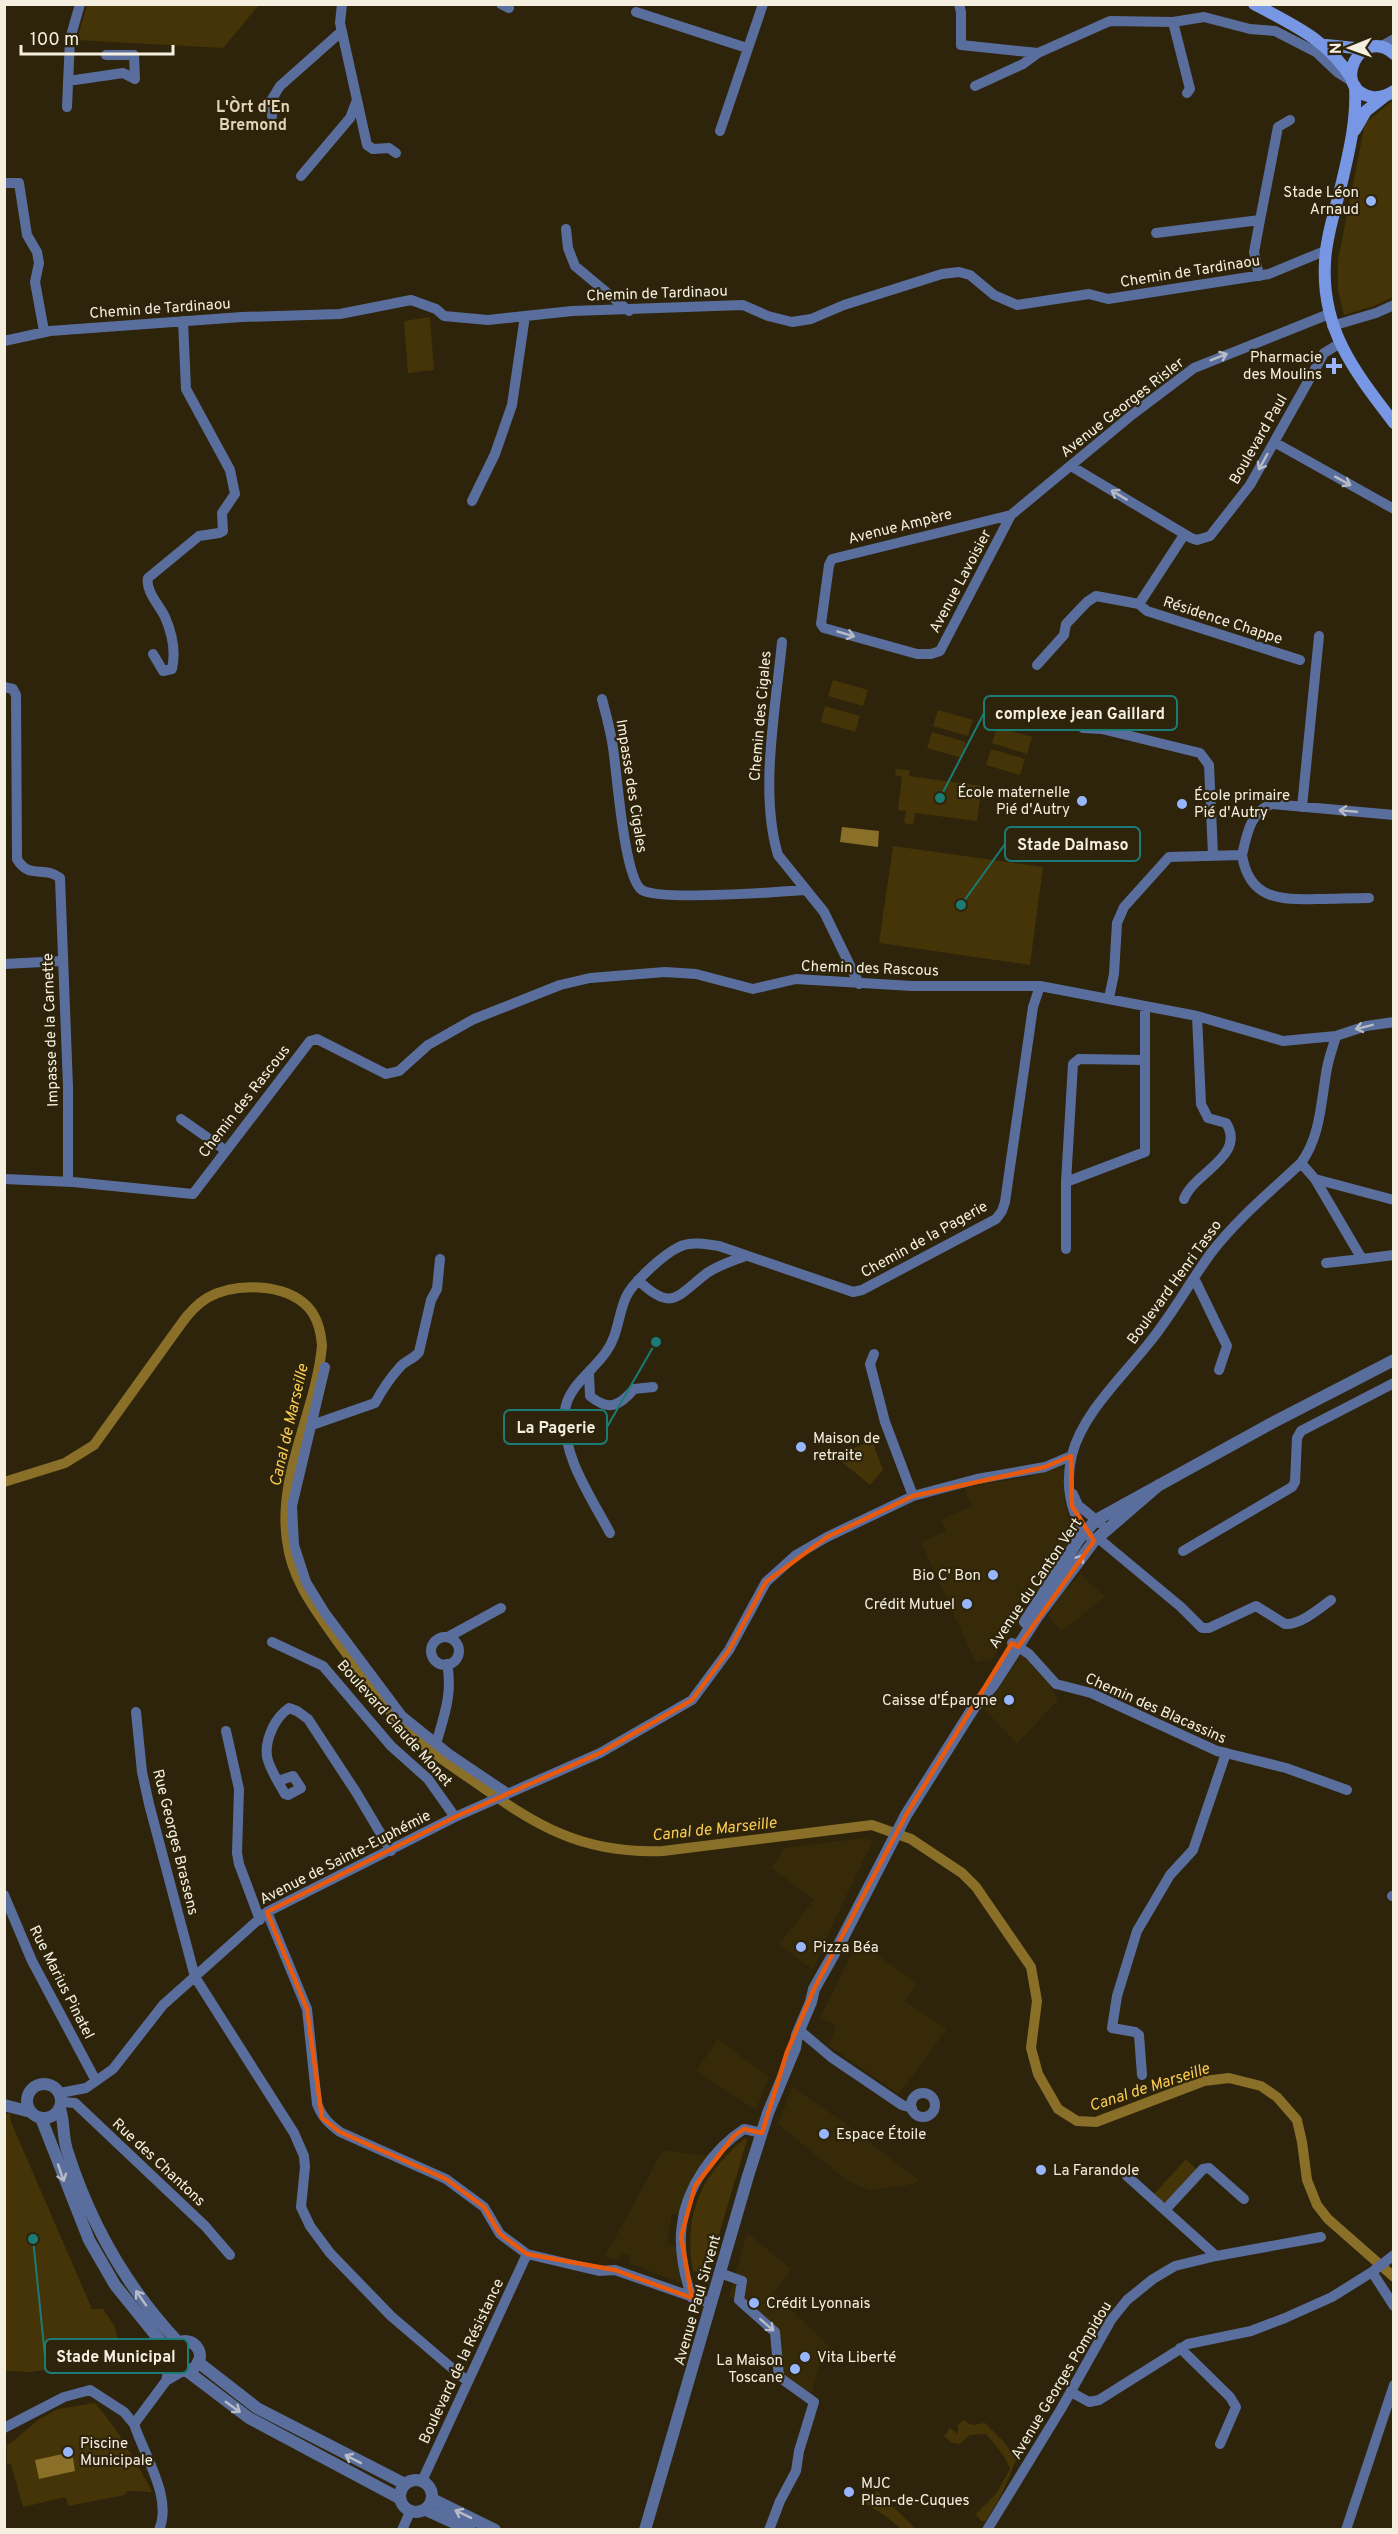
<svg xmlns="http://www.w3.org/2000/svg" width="1398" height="2534" viewBox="0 0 1398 2534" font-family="Overpass,sans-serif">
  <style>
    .built { fill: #362a08 }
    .green { fill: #443407 }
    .water { fill: #8a6f29 }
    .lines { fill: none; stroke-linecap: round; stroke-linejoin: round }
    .canal { stroke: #8a6f29; stroke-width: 10 }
    .minor { stroke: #5a6e9e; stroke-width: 10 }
    .tertiary { stroke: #5a6e9e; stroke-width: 12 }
    .secondary { stroke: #7797e4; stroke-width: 12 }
    .oneway { stroke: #b7bbc6 }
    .marked { fill: none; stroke: #e8590c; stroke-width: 4.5; stroke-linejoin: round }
    .poi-dot { fill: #98b6fd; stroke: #2d240b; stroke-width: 2 }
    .labels { text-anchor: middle; stroke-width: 4.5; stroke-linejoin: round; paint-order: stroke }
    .poi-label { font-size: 15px; fill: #f5efe0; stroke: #2d240b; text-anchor: start }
    .street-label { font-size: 15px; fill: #f5efe0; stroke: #2d240b }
    .neighbourhood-label { font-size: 16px; font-weight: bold; fill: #e1d5b7; stroke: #2d240b }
    .water-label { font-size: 16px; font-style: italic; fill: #fbcd51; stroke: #2d240b }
    .leader { fill: none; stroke: #1a7c74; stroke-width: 2 }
    .callout-dot { fill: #1a7c74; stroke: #2d240b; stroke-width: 2 }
    .callout { fill: #2d240b; stroke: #1a7c74; stroke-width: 2 }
    .callout-label { font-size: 16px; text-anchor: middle; font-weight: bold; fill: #f5efe0 }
  </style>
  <rect width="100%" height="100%" fill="#2d240b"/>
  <path class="built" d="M1057,1467L1064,1469V1500L1074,1536L1035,1595H1029L1015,1604L1021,1617L991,1661L986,1659L976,1663L921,1542L946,1531L941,1520L971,1506L964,1487L1030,1477Z
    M1080,1574L1105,1597L1061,1632L1048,1615L1063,1592Z
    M1022,1654L1050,1685L1058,1700L1017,1744L984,1709Z
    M864,1838L873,1841L836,1917L813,1970L779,1944L814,1900L771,1868L784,1848Z
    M858,1941L917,1983L905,2001L947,2029L899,2094L829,2046L836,2025L820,2018Z
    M718,2039L769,2077L756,2110L696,2071Z
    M792,2087L845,2123L920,2181L904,2186L870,2190L849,2182L778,2124Z
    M663,2150L707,2156L680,2215L672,2214L667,2243L676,2246L681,2283L631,2264L629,2255L622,2254L617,2260L605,2256Z
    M747,2233L792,2269L774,2293L834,2351L820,2364L809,2403L774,2380L769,2332L729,2296Z"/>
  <path class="green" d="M87,5V4L259,5L223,48L77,40Z
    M1393,100V297L1374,306L1344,315L1338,290V260L1365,123Z
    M430,317L434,370L408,373L404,321Z
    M833,680L868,690L863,706L828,696Z
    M825,706L860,716L855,732L821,722Z
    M938,710L973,720L968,736L933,726Z
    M997,727L1032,737L1027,754L992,743Z
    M932,732L966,742L962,758L927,748Z
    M991,749L1025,759L1020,775L986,765Z
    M896,769L910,770L909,776L982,786L977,821L915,813L913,825L904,823L906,811L898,810L902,777L895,775Z
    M893,846L1043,867L1030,965L879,943Z
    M872,1441L883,1470L870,1485L842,1462L839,1454Z
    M10,2113L11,2122L92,2309H103L115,2327L119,2347L104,2359L72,2366L30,2372L5,2371L4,2114Z
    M745,2138L747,2140L707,2275L693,2271C683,2213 701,2176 745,2138Z
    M1186,2159L1197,2170L1164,2206L1153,2195Z
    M95,2403C118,2430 136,2460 152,2492L127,2491L125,2495L68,2506L66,2497L23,2507L11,2464H7V2446L38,2420L58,2409Z
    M963,2420L972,2425L985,2423L1005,2443L1016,2460L1002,2494L986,2521H981L976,2514L996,2494L1010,2469L1004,2456L986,2434L970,2435L960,2444L952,2443L944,2436L950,2428L958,2434V2425Z
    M877,2491L916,2529H901L883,2514L865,2504Z"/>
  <path class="water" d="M842,827L879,831L878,847L840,842Z
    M72,2452L75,2471L39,2479L35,2460Z"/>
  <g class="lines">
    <path class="canal" d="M4,1482L65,1463L94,1445L181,1324C188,1314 196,1305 207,1298C235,1282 285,1283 308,1307C318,1318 321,1332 322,1346C316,1411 277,1475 287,1541C292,1582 317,1612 340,1645C361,1672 380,1703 404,1727C424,1748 449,1764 472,1780C537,1826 581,1854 663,1851L872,1825L911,1839L962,1873L976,1887L1031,1967L1037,2001L1031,2048L1038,2074L1058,2109L1077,2121L1096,2122L1204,2081L1229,2078L1261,2086L1277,2097L1297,2120L1302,2142L1307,2180L1317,2205L1328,2219L1394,2277"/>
    <path class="minor" d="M342,4L340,23L367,145L373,149L389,148L396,153
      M501,4L509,8
      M959,4L961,12V45L1038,53L1110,21L1173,22
      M636,12L747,48
      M1380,47L1394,39
      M68,81L123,73L135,79L134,55H106
      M975,86L1023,64L1038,53
      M1187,93L1190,89L1173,22L1204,17L1250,29L1275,31L1316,52L1337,72L1353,82
      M67,107L70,39L80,4
      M272,116V99L280,86L342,31
      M720,131L763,4
      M301,176L350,118L357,100
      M4,183H19L27,235L37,252L39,263L35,282L44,331
      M1260,220L1278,127L1290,120
      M566,229L568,248L575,266L629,311
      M1156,233L1260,220L1254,252L1259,276
      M1332,326L1376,313L1394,305
      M4,341L50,331L242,317L340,314L411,300L436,309L444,316L488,320L572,311L743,305L768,316L792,322L811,319L844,305L942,274L959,272L970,275L994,295L1017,305L1089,294L1108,299L1269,274L1327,250
      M1274,442L1394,509
      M1071,466L1191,538L1197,540L1210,536L1250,485L1324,353L1339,344
      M472,501L495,454L512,405L525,316
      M1011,515L832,559L829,565L821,624L824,628L917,654H931L940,651L1011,515L1133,414L1194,368L1329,314
      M1139,604L1147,611L1300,660
      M782,642C776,707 759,792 778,855L824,912L859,984
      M153,654L163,671L172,669C176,651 172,633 165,617C159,605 145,590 148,578L199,536L219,533L223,531L222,513L235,494L230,470L186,389L183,321
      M1037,665L1064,635L1066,624L1087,602L1096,596L1139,604L1184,535
      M4,687L13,689L16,695L17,859C29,880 44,865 60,878L68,1087V1181
      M602,699C606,715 611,732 613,748C617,772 624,879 642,890C660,901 779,892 806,890
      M1083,728L1102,729L1200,753L1209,765L1213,855
      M1302,807L1319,636
      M1242,855C1249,899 1279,900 1317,899C1334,899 1351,898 1369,898
      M4,964L62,961
      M1109,998L1114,974L1117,923L1124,907L1169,857L1242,855C1247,834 1250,812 1272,804L1394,815
      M181,1119L225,1150
      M1301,1163L1315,1179L1362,1259L1394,1255
      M4,1179L73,1182L193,1194L310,1041L317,1039L386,1074L399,1071L428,1045L474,1019L560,985L590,978L665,972L696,974L753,989L796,979L912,986H1040L1197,1016L1283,1041L1336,1036L1366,1026L1394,1022
      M1315,1179L1394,1200
      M1066,1182L1145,1152V1006
      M1184,1199C1193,1173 1247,1156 1226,1123L1208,1118L1201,1104L1197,1016
      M1066,1249V1182L1073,1064L1079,1059L1144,1060
      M1326,1263L1362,1259
      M1194,1278L1227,1346L1219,1370
      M638,1280C672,1313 677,1296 707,1273C719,1265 732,1261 745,1256
      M874,1354L870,1364L885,1422L913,1496
      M325,1367L292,1506L294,1545L306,1582L325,1613L402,1716L449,1754L507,1793
      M589,1374L590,1396C608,1411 619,1407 634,1389L653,1387
      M312,1425L375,1403C382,1390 390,1378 400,1367C405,1361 414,1359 419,1352L431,1300L437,1289L440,1259
      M1073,1494L1078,1505L1101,1524
      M610,1533C590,1495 561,1455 565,1411C567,1387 593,1371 606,1352C618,1336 618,1315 626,1297C633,1282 664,1254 679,1247C690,1241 707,1244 719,1246L853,1292L862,1290L996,1219L1002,1211L1005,1202L1033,1007L1040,986
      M1090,1537C1069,1516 1065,1483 1072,1455C1082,1414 1123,1376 1149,1343C1172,1315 1189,1283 1211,1253C1237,1219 1270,1192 1301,1163C1321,1136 1321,1100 1327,1068C1329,1057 1333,1047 1336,1036
      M1098,1538L1181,1607L1202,1628H1209L1256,1606L1285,1624C1300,1625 1319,1609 1331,1600
      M1183,1551L1292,1487L1295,1482L1297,1438L1301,1431L1394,1383
      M448,1637L501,1608
      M431 1651a14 14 0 1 1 28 0a14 14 0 1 1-28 0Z
      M272,1642L323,1666L391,1746L428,1779L455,1817
      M1012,1643L1029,1654L1056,1684L1091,1693L1217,1751L1226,1753L1193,1850L1170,1875L1137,1931L1117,1996L1112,2028L1135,2032L1139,2035L1142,2075
      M136,1712L142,1772L149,1804L195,1977L294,2133L304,2156L305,2167L301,2207L310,2226L330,2253L391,2316L467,2381
      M226,1731L239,1789L237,1853L239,1864L260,1920
      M436,1744C444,1716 453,1693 447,1664
      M1226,1753L1286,1768L1347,1790
      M278,1781L293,1776L301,1788L288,1795L285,1794C270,1767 259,1756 273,1727C277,1719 282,1713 289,1708L297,1711L308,1719L356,1792L391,1851
      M4,1895L32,1961L96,2081
      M1392,1896H1394
      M267,1912L307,2009L317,2104C322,2117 328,2123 340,2132L446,2179L484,2207L500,2234L527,2254L599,2271L615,2270L710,2303
      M799,2030L831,2057L902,2105L912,2108
      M60,2093L86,2088L113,2069L163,2005L267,1912L455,1817L600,1753L692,1700L729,1650L766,1582L796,1555L827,1537L913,1496L977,1479L1045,1467L1071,1456
      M911 2105a12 12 0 1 1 24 0a12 12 0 1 1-24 0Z
      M62,2102L75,2103L205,2226L230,2255
      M1127,2176L1216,2256
      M1165,2210L1203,2169L1209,2168L1244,2199
      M1372,2272L1394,2306
      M720,2273L742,2281L739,2300L775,2332L779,2377L814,2402L799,2451L796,2471L780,2501L769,2530
      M692,2298C684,2275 678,2249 682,2224C686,2188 713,2149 744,2129L762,2133
      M1180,2348L1230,2397L1236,2407L1220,2444
      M166,2381L171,2361
      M1071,2392L1089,2402L1099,2400L1188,2344L1251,2331L1285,2318L1332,2297L1372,2272L1394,2255
      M4,2428L64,2397L90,2390L124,2412L134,2424
      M422,2481L527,2254
      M159,2530C173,2498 144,2455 134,2424L166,2381L183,2371
      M402,2530L410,2512
      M987,2530L1061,2409L1111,2320L1127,2300L1153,2279L1175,2266L1216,2256L1321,2237
      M1346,2530L1394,2385"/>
    <path class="tertiary" d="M1025,1622L1079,1539L1096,1520L1272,1423L1394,1360
      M27 2101a17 17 0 1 1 34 0a17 17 0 1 1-34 0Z
      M4,2105L31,2112
      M60,2109C65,2123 62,2138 68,2153C91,2225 127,2288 179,2343
      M41,2118L89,2240L115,2285L170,2353
      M170 2356a15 15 0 1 1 30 0a15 15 0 1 1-30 0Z
      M198,2362L257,2408L405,2484
      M187,2371L249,2418L399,2498
      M400 2496a16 16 0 1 1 32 0a16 16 0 1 1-32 0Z
      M432,2499L495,2530
      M426,2510L470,2530
      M645,2530L748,2176L768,2113L795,2048L797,2035L811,2002L814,1989L840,1943L906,1815L974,1707L993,1685L1037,1617L1094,1541L1159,1485"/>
    <path class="secondary" d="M1254,4C1293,25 1328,40 1351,78
      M1326,45L1365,49
      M1394,54C1361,24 1329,89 1372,97C1380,98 1387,96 1394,91
      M1355,86C1357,120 1349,152 1341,186C1335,211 1326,237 1325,262C1321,330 1355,372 1394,423
      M1355,130L1366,111L1385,96"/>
  </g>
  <defs><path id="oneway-shaft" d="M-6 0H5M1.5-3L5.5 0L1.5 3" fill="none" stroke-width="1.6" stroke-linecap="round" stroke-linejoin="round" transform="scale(1.5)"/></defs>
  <g class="oneway">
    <use href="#oneway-shaft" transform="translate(1219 357) rotate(-22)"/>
    <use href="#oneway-shaft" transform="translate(1263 462) rotate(119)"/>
    <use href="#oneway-shaft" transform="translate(1343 481) rotate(29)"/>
    <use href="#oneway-shaft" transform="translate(1119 495) rotate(-149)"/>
    <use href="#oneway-shaft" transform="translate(846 634) rotate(16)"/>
    <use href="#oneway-shaft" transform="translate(1348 811) rotate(-175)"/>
    <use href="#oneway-shaft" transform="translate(1364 1027) rotate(166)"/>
    <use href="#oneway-shaft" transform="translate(1078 1562) rotate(-54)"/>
    <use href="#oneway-shaft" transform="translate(61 2173) rotate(71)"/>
    <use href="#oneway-shaft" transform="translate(141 2298) rotate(-125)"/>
    <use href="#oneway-shaft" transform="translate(767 2325) rotate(41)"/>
    <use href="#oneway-shaft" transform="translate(233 2407) rotate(36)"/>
    <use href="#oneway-shaft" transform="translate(353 2459) rotate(-153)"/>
    <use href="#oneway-shaft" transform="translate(463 2514) rotate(-154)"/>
  </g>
  <path class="marked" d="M1071,1456L1072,1506L1094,1541L1018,1647L1012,1643L906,1815L814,1989L787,2052L762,2133L744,2129L734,2136L695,2186L681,2237L692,2298L615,2270L527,2254L500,2234L484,2207L446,2179L340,2132L322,2118L307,2009L267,1912L455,1817L600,1753L692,1700L729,1650L766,1582L827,1537L913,1496L1045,1467Z"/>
  <g class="poi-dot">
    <circle cx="1371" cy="201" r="6"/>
    <path d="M1331 357h6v6h6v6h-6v6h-6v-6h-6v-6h6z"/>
    <circle cx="1082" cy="801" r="6"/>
    <circle cx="1182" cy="804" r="6"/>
    <circle cx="801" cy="1447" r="6"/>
    <circle cx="993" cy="1575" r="6"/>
    <circle cx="967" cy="1604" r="6"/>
    <circle cx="1009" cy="1700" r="6"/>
    <circle cx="801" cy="1947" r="6"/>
    <circle cx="824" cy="2134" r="6"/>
    <circle cx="1041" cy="2170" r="6"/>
    <circle cx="754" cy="2303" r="6"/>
    <circle cx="805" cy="2357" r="6"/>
    <circle cx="795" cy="2369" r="6"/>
    <circle cx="68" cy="2452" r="6"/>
    <circle cx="849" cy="2492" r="6"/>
  </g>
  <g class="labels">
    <g class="poi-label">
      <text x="1359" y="197" text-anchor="end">Stade Léon<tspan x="1359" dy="17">Arnaud</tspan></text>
      <text x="1322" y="362" text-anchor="end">Pharmacie<tspan x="1322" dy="17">des Moulins</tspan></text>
      <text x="1070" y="797" text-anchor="end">École maternelle<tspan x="1070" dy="17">Pié d'Autry</tspan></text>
      <text x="1194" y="800">École primaire<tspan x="1194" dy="17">Pié d'Autry</tspan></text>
      <text x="813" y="1443">Maison de<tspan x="813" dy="17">retraite</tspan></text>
      <text x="981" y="1580" text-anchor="end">Bio C' Bon</text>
      <text x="955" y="1609" text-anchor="end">Crédit Mutuel</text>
      <text x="997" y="1705" text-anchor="end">Caisse d'Épargne</text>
      <text x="813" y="1952">Pizza Béa</text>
      <text x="836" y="2139">Espace Étoile</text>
      <text x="1053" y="2175">La Farandole</text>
      <text x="766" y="2308">Crédit Lyonnais</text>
      <text x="817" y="2362">Vita Liberté</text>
      <text x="783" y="2365" text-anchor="end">La Maison<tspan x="783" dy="17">Toscane</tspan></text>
      <text x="80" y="2448">Piscine<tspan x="80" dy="17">Municipale</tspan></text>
      <text x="861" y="2488">MJC<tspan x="861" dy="17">Plan-de-Cuques</tspan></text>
    </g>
    <g class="street-label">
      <text transform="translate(1190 271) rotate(-9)" y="5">Chemin de Tardinaou</text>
      <text transform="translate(657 293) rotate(-2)" y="5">Chemin de Tardinaou</text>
      <text transform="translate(160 308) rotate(-4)" y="5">Chemin de Tardinaou</text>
      <text transform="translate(1122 407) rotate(-38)" y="5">Avenue Georges Risler</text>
      <text transform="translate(1258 439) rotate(-60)" y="5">Boulevard Paul</text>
      <text transform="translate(900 526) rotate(-14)" y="5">Avenue Ampère</text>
      <text transform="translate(960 581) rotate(-62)" y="5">Avenue Lavoisier</text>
      <text transform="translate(1223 620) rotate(18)" y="5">Résidence Chappe</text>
      <text transform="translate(760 716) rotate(-85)" y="5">Chemin des Cigales</text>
      <text transform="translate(632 786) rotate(81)" y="5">Impasse des Cigales</text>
      <text transform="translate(870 968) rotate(2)" y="5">Chemin des Rascous</text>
      <text transform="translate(50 1030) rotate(-92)" y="5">Impasse de la Carnette</text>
      <text transform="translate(244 1101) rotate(-52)" y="5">Chemin des Rascous</text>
      <text transform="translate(924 1239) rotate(-29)" y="5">Chemin de la Pagerie</text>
      <text transform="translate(1174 1282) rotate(-54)" y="5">Boulevard Henri Tasso</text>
      <text transform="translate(1035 1583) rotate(-56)" y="5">Avenue du Canton Vert</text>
      <text transform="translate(1156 1708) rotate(24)" y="5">Chemin des Blacassins</text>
      <text transform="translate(395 1723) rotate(48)" y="5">Boulevard Claude Monet</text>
      <text transform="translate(176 1842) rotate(76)" y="5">Rue Georges Brassens</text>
      <text transform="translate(345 1857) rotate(-27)" y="5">Avenue de Sainte-Euphémie</text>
      <text transform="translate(62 1982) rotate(63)" y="5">Rue Marius Pinatel</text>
      <text transform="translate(159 2162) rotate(43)" y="5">Rue des Chantons</text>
      <text transform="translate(697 2300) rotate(-74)" y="5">Avenue Paul Sirvent</text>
      <text transform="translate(461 2361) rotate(-65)" y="5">Boulevard de la Résistance</text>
      <text transform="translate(1061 2380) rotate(-59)" y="5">Avenue Georges Pompidou</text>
    </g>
    <g class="neighbourhood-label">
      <text x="253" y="112">L'Òrt d'En<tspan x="253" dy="18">Bremond</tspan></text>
    </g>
    <g class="water-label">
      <text transform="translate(288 1425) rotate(-77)" y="6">Canal de Marseille</text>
      <text transform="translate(714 1828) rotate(-6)" y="6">Canal de Marseille</text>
      <text transform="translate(1149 2086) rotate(-18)" y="6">Canal de Marseille</text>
    </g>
  </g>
  <path class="leader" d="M940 798L984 713M961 905L1005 844M656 1342L607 1427M33 2239L45 2356"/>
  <g class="callout-dot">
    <circle cx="940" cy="798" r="6"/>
    <circle cx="961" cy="905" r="6"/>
    <circle cx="656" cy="1342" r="6"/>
    <circle cx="33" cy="2239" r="6"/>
  </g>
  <g class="callout">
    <rect x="984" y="696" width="193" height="34" rx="6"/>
    <rect x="1005" y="827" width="135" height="34" rx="6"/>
    <rect x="504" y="1410" width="103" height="34" rx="6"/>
    <rect x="45" y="2339" width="143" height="34" rx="6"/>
  </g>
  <g class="callout-label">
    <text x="1080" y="719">complexe jean Gaillard</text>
    <text x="1073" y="850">Stade Dalmaso</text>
    <text x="556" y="1433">La Pagerie</text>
    <text x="116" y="2362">Stade Municipal</text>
  </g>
  <rect width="1398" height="2534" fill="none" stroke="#f5efe0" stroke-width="12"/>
  <g transform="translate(1350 48) rotate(269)" stroke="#2d240b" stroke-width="4.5" paint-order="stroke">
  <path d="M0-4.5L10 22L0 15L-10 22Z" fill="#f5efe0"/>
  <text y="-9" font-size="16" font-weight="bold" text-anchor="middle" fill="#f5efe0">N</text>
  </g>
  <path d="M21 45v9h152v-9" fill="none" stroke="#f5efe0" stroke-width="3"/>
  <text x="30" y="45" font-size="18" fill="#f5efe0" stroke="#2d240b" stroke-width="4.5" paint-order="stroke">100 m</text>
</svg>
